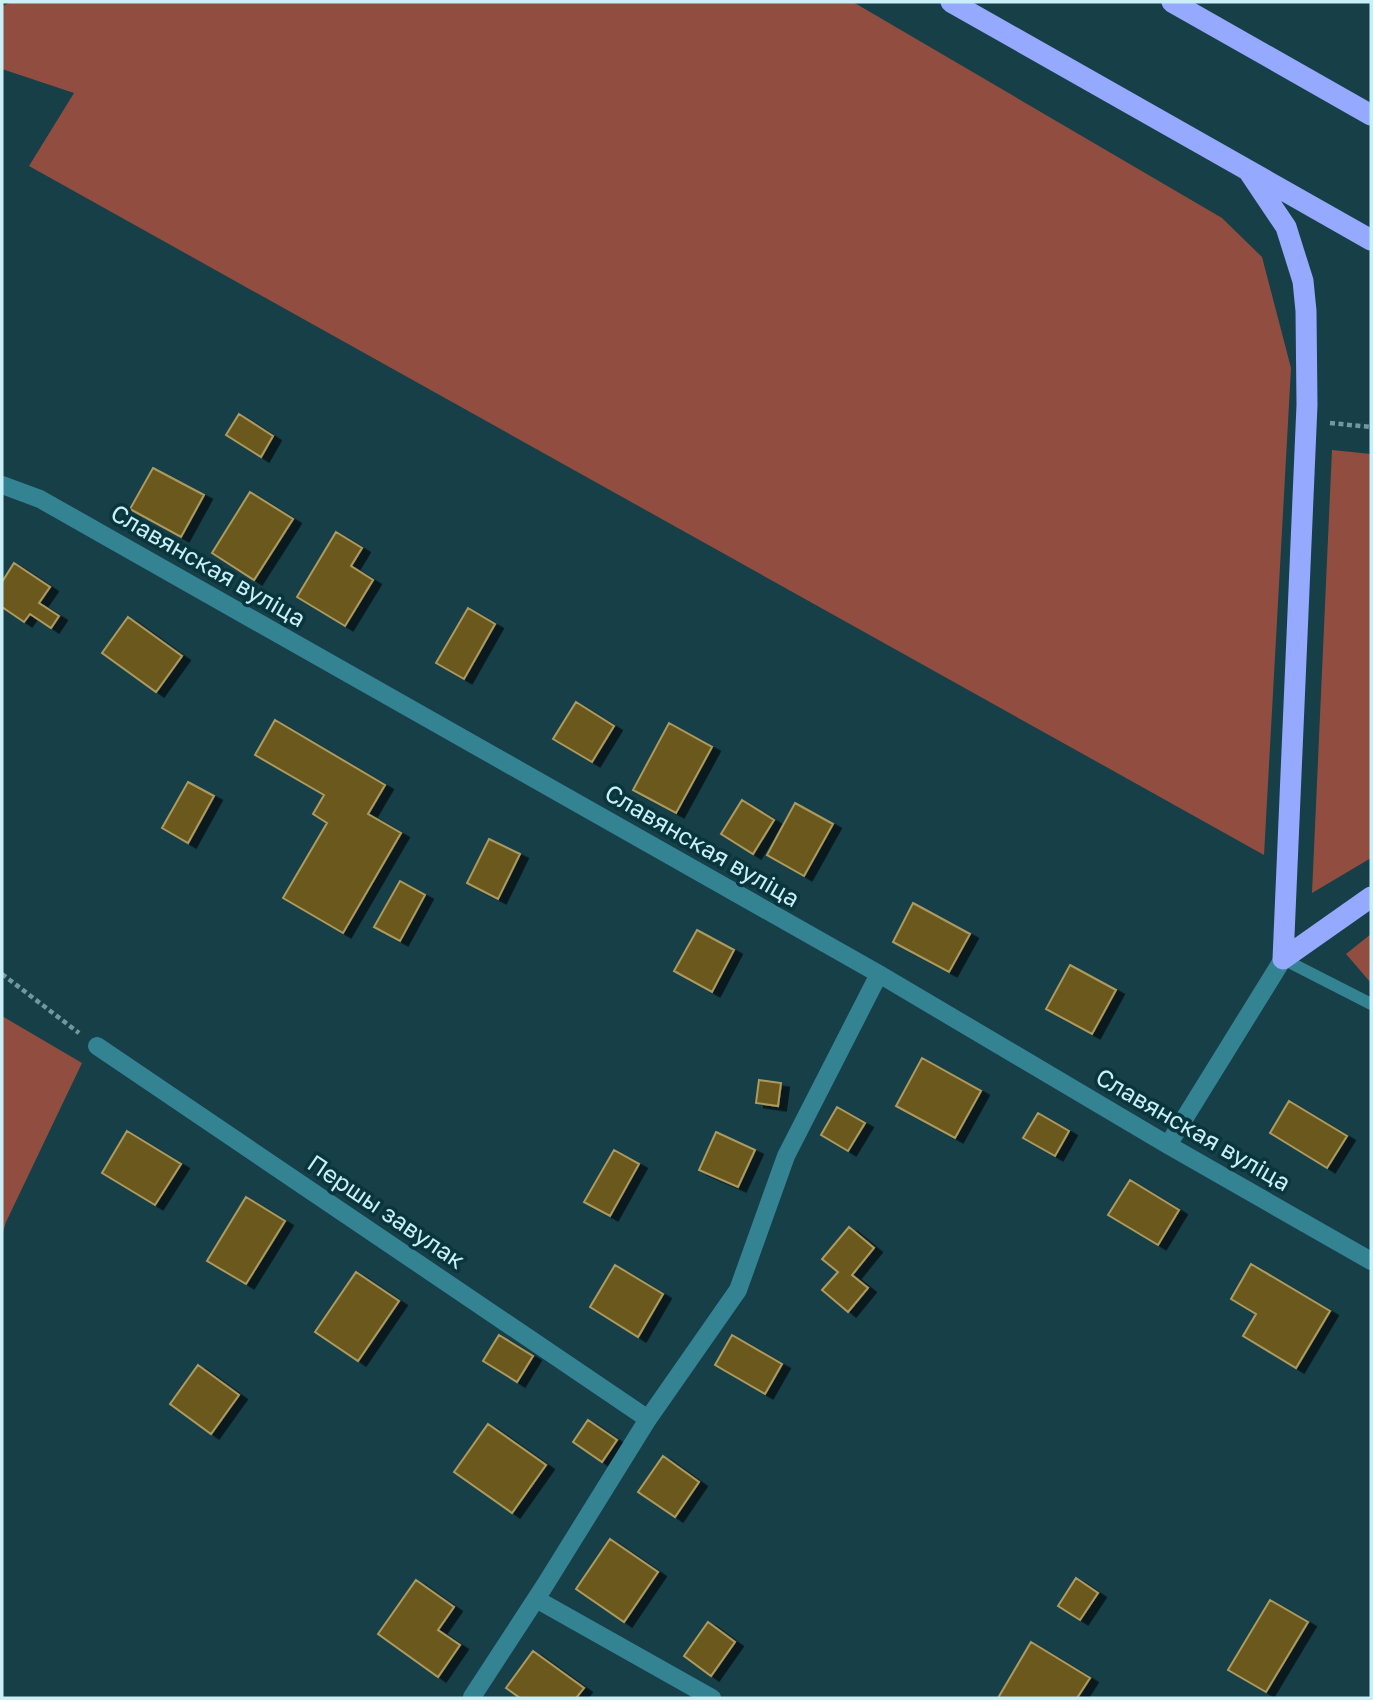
<svg xmlns="http://www.w3.org/2000/svg" width="1373" height="1700" viewBox="0 0 1373 1700" font-family="'Golos Text',sans-serif">
  <style>
    .green { fill: #914e40 }
    .building { fill: #6b591a; stroke: #ac9a60; stroke-width: 2; filter: url(#shadow) }
    .lines { fill: none; stroke-linecap: round; stroke-linejoin: round }
    .path { stroke: #7198a0; stroke-width: 4.5; stroke-dasharray: 5 3.5; stroke-linecap: butt }
    .lane { stroke: #348393; stroke-width: 12 }
    .street { stroke: #348393; stroke-width: 18 }
    .highway { stroke: #95a9fe; stroke-width: 21 }
    .labels { text-anchor: middle; stroke-width: 7; stroke-linejoin: round; paint-order: stroke }
    .street-label { font-size: 24px; fill: #caeff7; stroke: #09353d }
  </style>
  <defs>
    <filter id="shadow"><feDropShadow dx="8" dy="4.5" stdDeviation="0" flood-color="#0009"/></filter>
  </defs>
  <rect width="100%" height="100%" fill="#163f48"/>
  <path class="green" d="M12,2H853L1222,218L1262,257L1291,368L1264,855L29,166L74,93L2,69V6Z
    M1332,450L1371,454V858L1312,893Z
    M1371,934V983L1346,954Z
    M2,1016L82,1063L6,1222L2,1235Z"/>
  <path class="building" d="M239,414L273,436L261,457L226,435Z
    M153,468L204,495L181,537L130,509Z
    M250,492L293,519L254,580L212,553Z
    M336,532L362,548L351,566L373,580L345,626L297,597Z
    M14,563L50,587L39,603L59,616L51,628L30,614L24,622L2,607V582Z
    M468,608L495,624L464,679L436,663Z
    M128,617L182,656L156,692L102,653Z
    M576,702L614,726L592,762L553,739Z
    M275,720L385,785L368,814L401,833L343,933L283,898L327,823L313,814L324,795L255,755Z
    M669,723L712,747L676,813L633,790Z
    M188,782L214,796L188,843L162,828Z
    M742,800L774,820L753,854L721,834Z
    M795,803L833,824L804,876L767,855Z
    M489,839L520,854L498,899L467,883Z
    M400,881L425,895L400,941L374,927Z
    M913,903L970,934L949,972L893,942Z
    M697,930L734,950L712,992L674,971Z
    M1070,965L1116,990L1092,1034L1046,1009Z
    M922,1058L981,1091L955,1138L896,1106Z
    M759,1080L781,1083L778,1106L756,1103Z
    M1289,1101L1347,1136L1327,1168L1270,1133Z
    M837,1107L865,1123L848,1151L821,1135Z
    M1038,1113L1069,1131L1055,1156L1023,1138Z
    M127,1131L181,1164L155,1205L102,1173Z
    M716,1132L755,1150L738,1187L699,1170Z
    M614,1150L639,1164L610,1216L584,1202Z
    M1130,1180L1179,1210L1158,1245L1108,1215Z
    M246,1197L285,1221L246,1284L207,1261Z
    M849,1227L874,1248L852,1275L868,1288L848,1312L822,1290L838,1272L822,1259Z
    M1251,1264L1330,1311L1296,1368L1243,1336L1256,1314L1231,1299Z
    M615,1265L663,1294L638,1337L590,1307Z
    M356,1272L399,1301L358,1361L315,1332Z
    M499,1335L533,1356L517,1382L483,1361Z
    M732,1335L782,1364L765,1394L715,1365Z
    M198,1365L239,1395L211,1434L170,1404Z
    M588,1420L617,1440L602,1462L573,1442Z
    M488,1424L546,1465L512,1513L454,1472Z
    M663,1456L699,1482L675,1517L638,1492Z
    M610,1539L658,1572L624,1622L576,1589Z
    M1076,1578L1098,1593L1080,1620L1058,1606Z
    M416,1580L454,1607L438,1630L460,1645L438,1677L378,1634Z
    M1270,1600L1308,1622L1266,1692L1228,1670Z
    M708,1622L735,1642L711,1676L684,1656Z
    M1031,1642L1090,1678L1077,1698H998Z
    M533,1651L584,1688L576,1698H520L506,1688Z"/>
  <g class="lines">
    <path class="path" d="M1330,423L1371,427
      M2,974L79,1033"/>
    <path class="lane" d="M1283,959L1371,1004"/>
    <path class="street" d="M2,485L40,499L879,974L1168,1145L1371,1261
      M97,1046L648,1419
      M1168,1145L1283,959
      M536,1599L712,1698
      M472,1697L545,1585L648,1419L738,1290L786,1156L879,974"/>
    <path class="highway" d="M951,2L1371,240
      M1172,2L1371,115
      M1249,172L1286,227L1303,281L1306,311L1307,405L1283,959
      M1283,959L1371,897"/>
  </g>
  <g class="labels">
    <g class="street-label">
      <text transform="translate(208 566) rotate(30)" y="8">Славянская вуліца</text>
      <text transform="translate(702 846) rotate(30)" y="8">Славянская вуліца</text>
      <text transform="translate(1193 1130) rotate(30)" y="8">Славянская вуліца</text>
      <text transform="translate(386 1212) rotate(34)" y="8">Першы завулак</text>
    </g>
  </g>
  <rect width="1373" height="1700" fill="none" stroke="#caeff7" stroke-width="7"/>
</svg>
